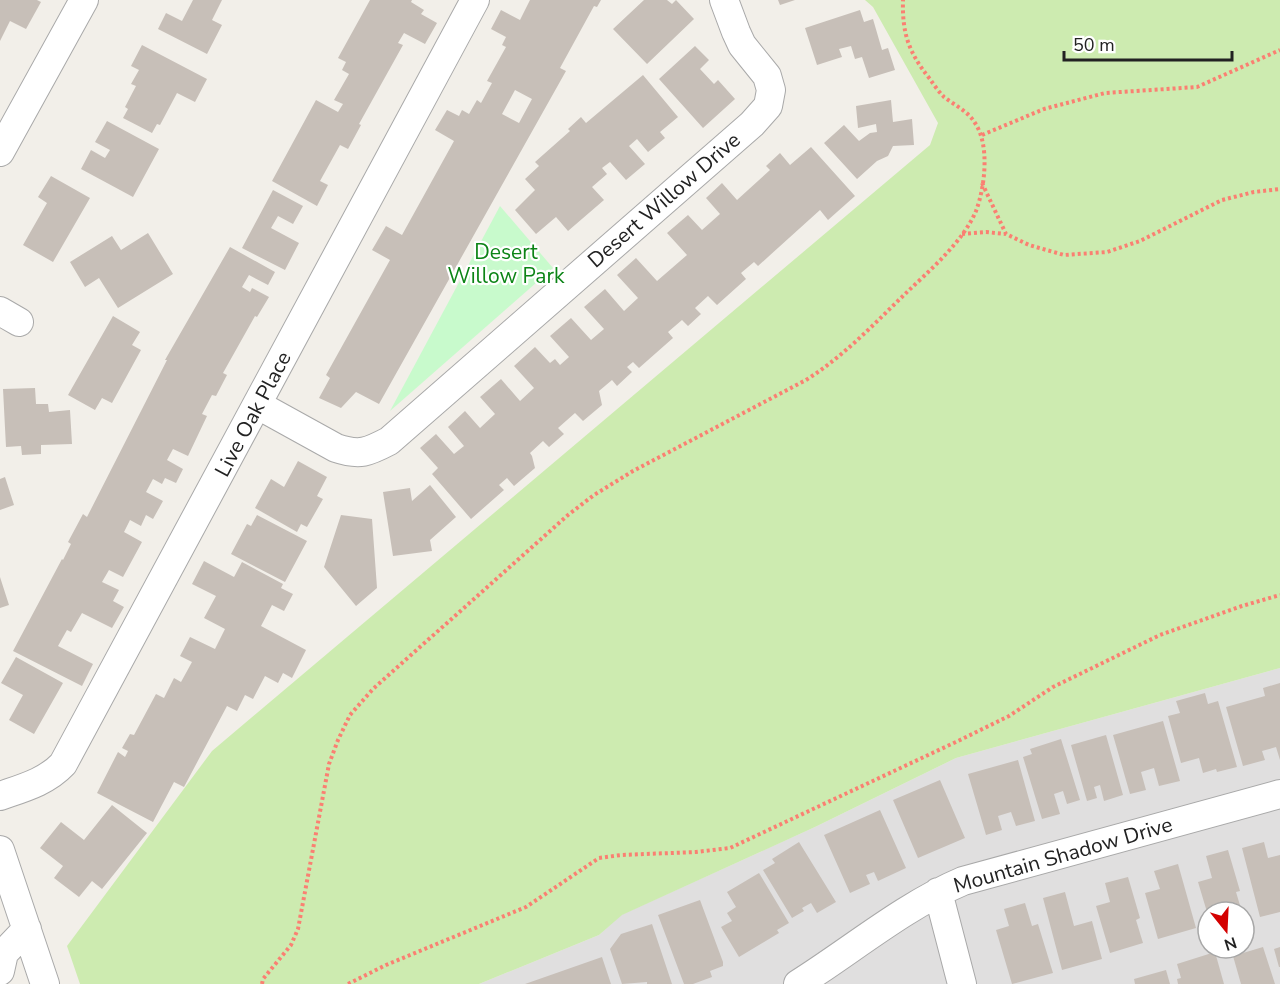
<svg xmlns="http://www.w3.org/2000/svg" width="1280" height="984" viewBox="0 0 1280 984" font-family="'Nunito Sans',sans-serif">
  <style>
    .residential { fill: #e0dfdf; fill-rule: evenodd }
    .grass { fill: #cdebb0 }
    .park { fill: #c8facc }
    .building { fill: #c7bfb8; fill-rule: evenodd }
    .lines { fill: none; stroke-linecap: round; stroke-linejoin: round }
    .minor-casing { stroke: #a9a9a9; stroke-width: 30 }
    .path { stroke: #fa8072; stroke-width: 4; stroke-dasharray: 3 3; stroke-linecap: butt }
    .minor { stroke: #fff; stroke-width: 28 }
    .labels { text-anchor: middle; stroke-width: 4.5; stroke-linejoin: round; paint-order: stroke }
    .street-label { font-size: 21px; fill: #222; stroke: #fff }
    .park-label { font-size: 21px; fill: #0c8416; stroke: #fff }
  </style>
  <rect width="100%" height="100%" fill="#f2efe9"/>
  <path class="residential" d="M1280,668V984H479L599,935L621,915L815,827L956,758ZM1208,912H1244V948H1208Z"/>
  <path class="grass" d="M865,0H1280V668L956,758L815,827L622,915L599,935L479,984H80L67,946L212,751L930,145L938,123L873,7Z"/>
  <path class="park" d="M500,206L553,268L390,411Z"/>
  <path class="building" d="M0,0H37L41,2L26,29L10,21L0,41Z
    M193,0H222L212,20L222,25L207,54L158,29L166,13L182,21Z
    M370,0H412L411,2L424,10L421,14L437,23L425,44L404,33L398,43L403,45L359,124L361,125L348,149L340,145L320,181L328,185L317,206L272,181L316,100L338,112L343,104L334,100L349,74L342,70L346,62L338,58Z
    M530,0H601L597,7L594,6L560,68L566,71L379,404L356,392L341,408L319,398L330,378L326,375L390,260L372,250L386,226L402,235L454,141L435,130L447,110L459,116L462,110L469,114L477,100L481,103L492,83L487,81L506,47L502,45L506,37L491,29L501,10L520,20ZM515,90L532,99L519,123L502,114Z
    M644,0H667L672,4L676,0L694,19L647,64L613,29Z
    M778,0H795L780,5Z
    M860,10L864,22L873,19L882,50L888,48L895,70L869,78L862,57L855,59L851,46L839,49L842,57L817,65L805,28Z
    M142,45L207,79L195,102L177,93L160,125L157,124L152,133L123,118L128,109L125,107L136,86L131,84L139,70L131,66Z
    M695,46L709,60L700,69L714,84L718,80L735,99L703,128L659,79Z
    M643,75L678,117L660,132L665,138L648,152L637,139L629,146L645,164L626,180L610,162L602,168L607,174L592,187L604,200L568,231L556,217L536,234L515,210L535,190L525,179L539,166L535,162L570,131L568,129L581,117L586,123Z
    M891,100L893,122L912,119L914,145L893,146L888,156L877,161L857,179L824,143L844,125L859,141L870,133L877,132L876,124L858,128L856,106Z
    M107,121L159,149L133,197L81,169L91,150L105,158L110,150L95,142Z
    M811,147L855,196L828,220L820,210L758,266L754,262L741,273L746,279L717,305L708,296L695,308L701,314L688,326L682,320L668,332L673,338L639,368L633,362L627,367L632,372L617,386L612,380L599,391L602,405L583,421L575,413L558,428L564,434L549,447L543,441L530,453L532,456L535,468L514,486L507,478L499,485L504,490L471,519L432,474L438,468L420,448L436,434L454,454L464,446L448,427L465,411L480,428L495,414L480,397L501,379L520,401L534,388L514,366L535,347L550,363L555,359L560,365L569,357L550,336L571,318L591,340L604,329L584,307L605,289L624,311L638,298L617,275L636,258L657,281L687,255L667,233L688,215L702,230L720,214L706,198L722,183L737,200L770,170L766,166L780,153L790,165Z
    M51,176L90,198L53,262L23,245L47,203L38,197Z
    M273,190L303,206L293,224L278,216L271,228L299,243L285,270L242,248Z
    M148,233L173,274L118,308L99,278L85,287L70,262L112,236L121,250Z
    M230,247L275,272L268,285L249,275L242,287L250,292L252,288L269,297L257,317L255,316L223,373L227,375L216,396L212,395L202,414L207,416L188,456L173,449L167,460L183,469L176,483L165,478L162,484L153,479L146,492L163,501L153,519L146,515L141,526L130,520L124,532L142,542L123,577L109,570L102,582L119,590L113,601L124,607L112,628L82,613L71,632L67,630L58,646L93,664L82,686L13,651L62,559L63,560L71,544L68,542L83,514L87,517L167,360H165Z
    M113,316L140,332L132,345L141,350L112,403L102,398L95,410L68,395Z
    M35,388L36,404H48L49,412L70,410L72,444L41,445V454L22,455L21,446L6,447L3,389Z
    M298,461L327,477L317,496L323,499L307,527L301,524L297,532L255,508L271,479L284,487Z
    M5,477L14,505L0,510V479Z
    M430,485L456,517L430,540L432,551L393,556L383,492L410,488L412,501Z
    M257,515L307,541L285,582L231,554L247,524L251,526Z
    M341,515L372,519L377,588L356,606L324,567Z
    M204,561L234,577L242,562L283,584L281,588L293,594L284,611L272,605L261,626L306,650L292,678L283,673L278,683L265,676L253,699L245,695L237,711L227,706L184,787L174,782L153,822L97,793L118,752L125,757L128,751L122,748L130,734L134,735L156,694L164,698L174,678L181,682L192,662L180,656L190,637L215,649L225,629L204,618L216,596L192,584Z
    M0,577L9,605L0,608Z
    M16,657L63,683L34,734L9,720L23,695L1,683Z
    M1280,683V760L1276,747L1262,751L1265,760L1243,766L1226,707L1265,696L1263,688Z
    M1205,693L1208,704L1218,701L1237,767L1217,772L1216,769L1203,773L1199,758L1181,763L1168,716L1180,713L1176,701Z
    M1163,721L1180,781L1159,786L1154,768L1141,772L1146,790L1130,794L1113,735Z
    M1106,735L1123,795L1104,801L1100,785L1094,787L1097,798L1087,801L1071,745Z
    M1061,739L1080,800L1067,804L1063,791L1054,794L1060,814L1042,819L1023,757L1032,754L1030,749Z
    M1018,760L1035,821L1016,826L1011,812L998,816L1002,830L986,835L968,774Z
    M940,780L965,838L918,858L893,800Z
    M112,805L147,833L102,889L92,881L79,897L54,878L63,866L40,848L61,822L84,840Z
    M880,810L906,868L878,881L874,872L866,875L870,884L850,893L824,835Z
    M799,842L836,902L817,913L811,903L802,908L804,911L792,918L763,870L775,863L772,859Z
    M1264,842L1268,858L1280,855V912L1260,917L1242,848Z
    M1228,850L1240,891L1236,892L1242,912H1207L1198,882L1212,878L1206,856Z
    M1178,864L1196,928L1158,939L1145,893L1160,889L1154,871Z
    M759,873L789,923L777,930L779,933L739,957L721,927L732,921L727,913L736,907L727,892Z
    M1128,877L1140,918L1136,920L1143,943L1110,953L1096,906L1110,902L1105,883Z
    M1065,892L1074,926L1092,921L1102,959L1062,970L1043,898Z
    M700,900L723,962V966L710,971L712,977L693,984H684L658,915Z
    M1025,903L1032,926L1038,924L1053,973L1012,984L996,930L1009,926L1004,909Z
    M652,924L672,984H647V982L622,984L610,949L621,934Z
    M1263,947L1275,984H1241L1233,956Z
    M1280,947V967H1279L1274,949Z
    M1215,952L1224,984H1178L1177,979L1181,978L1177,964Z
    M602,957L611,984H525Z
    M1166,970L1170,984H1135L1134,979Z"/>
  <g class="lines">
    <defs>
      <path id="minor" d="M0,152L84,0
        M0,311L19,322
        M258,405L336,448C360,456 368,452 389,441L752,124L768,106L771,90L767,76L742,45L736,32L724,0
        M0,796C23,788 46,782 63,764L475,0
        M0,850L45,984
        M938,892L962,984
        M0,971L4,953L27,929
        M798,984C852,950 904,906 963,881L1280,794"/>
    </defs>
    <use href="#minor" class="minor-casing"/>
    <path class="path" d="M982,135L1044,109L1105,93L1197,87L1280,50
      M982,183L1006,234L1029,245L1064,255L1107,252L1140,241L1222,200L1254,192L1280,189
      M962,234L986,232L1005,234
      M262,984L263,979L291,945L298,929L329,764L338,740L350,715L373,689L568,515L594,495L633,471L806,380C844,356 874,324 905,294C929,271 963,242 976,211C985,187 990,145 975,123C968,111 954,105 944,97C939,92 934,85 930,79C909,53 902,34 903,0
      M348,984L386,965L526,907L599,858L621,855L696,852L730,848L958,741L1009,716L1053,687L1160,635L1242,606L1280,595"/>
    <use href="#minor" class="minor"/>
  </g>
  <g class="labels">
    <g class="street-label">
      <text transform="translate(664 200) rotate(-41)" y="7">Desert Willow Drive</text>
      <text transform="translate(253 414) rotate(-62)" y="7">Live Oak Place</text>
      <text transform="translate(1063 855) rotate(-16)" y="7">Mountain Shadow Drive</text>
    </g>
    <g class="park-label">
      <text x="506" y="259">Desert<tspan x="506" dy="24">Willow Park</tspan></text>
    </g>
  </g>
  <g transform="translate(1226 930) rotate(162)"><circle r="28" fill="#ffffff" stroke="#a7a7a7" stroke-width="1.5"/>
  <path d="M0-4.5L10 22L0 15L-10 22Z" fill="#d40000"/>
  <text y="-9" font-size="16" font-weight="bold" text-anchor="middle" fill="#222222">N</text>
  </g>
  <path d="M1064 51v9h168v-9" fill="none" stroke="#222222" stroke-width="3"/>
  <text x="1073" y="51" font-size="18" fill="#222222" stroke="#ffffff" stroke-width="4.5" paint-order="stroke">50 m</text>
</svg>
